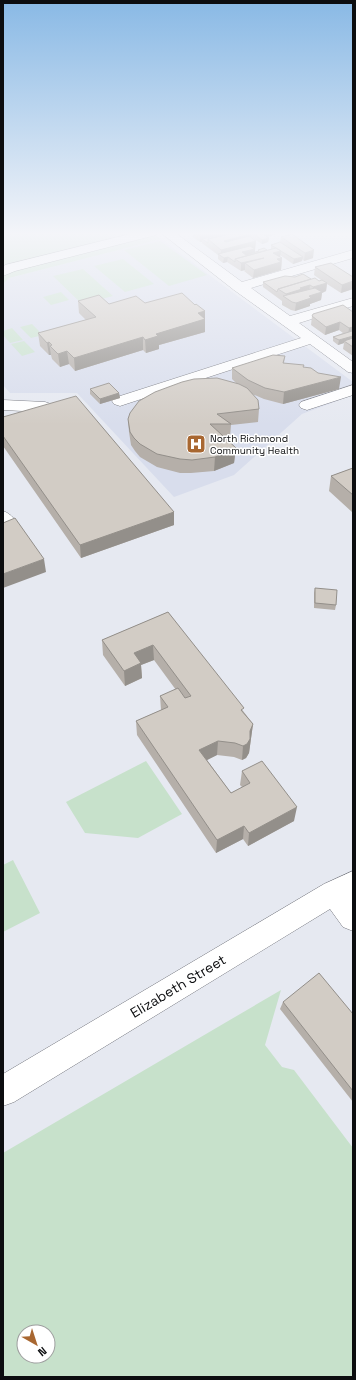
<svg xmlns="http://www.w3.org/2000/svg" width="356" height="1380" viewBox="0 0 356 1380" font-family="'Space Grotesk',sans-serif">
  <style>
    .built { fill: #d8ddec }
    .green { fill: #c7e1cb; fill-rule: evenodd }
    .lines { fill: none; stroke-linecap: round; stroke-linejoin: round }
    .minor-casing { stroke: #72747c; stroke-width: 1 }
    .minor { fill: #fff; fill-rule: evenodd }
    .wall { fill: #b5afa9 }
    .shaded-wall { fill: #938f8a }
    .building { fill: #d2ccc5; stroke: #938f8a }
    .labels { text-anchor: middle; stroke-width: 3; stroke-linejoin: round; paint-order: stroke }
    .far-poi-label { font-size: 10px; fill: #0c0d0f; stroke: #fff; text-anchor: start }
    .near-street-label { font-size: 14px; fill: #0c0d0f; stroke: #fff }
  </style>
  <rect width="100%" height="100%" fill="#e6e9f1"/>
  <path class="built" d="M161,239L353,382V395L302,414L234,475L174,497L77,393H10L3,385V284L9,278Z"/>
  <path class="green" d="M3,232H151L161,239L9,278L3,284Z
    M160,241L207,275L169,286L124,250Z
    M123,259L154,284L125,292L94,266Z
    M83,269L113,296L82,304L53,276Z
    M61,292L69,300L51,305L43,297Z
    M32,324L43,335L31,338L20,327Z
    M12,328L23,340L10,343L3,335V331Z
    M24,341L35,352L22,356L11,344Z
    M146,761L182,814L138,838L85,833L66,802Z
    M13,860L40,913L3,932V865Z
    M281,990L265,1045L282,1067L294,1070L353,1148V1377H3V1153ZM24,1332H48V1356H24Z"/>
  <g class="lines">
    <defs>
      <path id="minor" d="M138,232H158L156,235L15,271L3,276V267L5,265Z
        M160,232H174L242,282L353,250V258L251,288L290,316L353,298V306L299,323L353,362V373L348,372L310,344L126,404L120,406L114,404L112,401L114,398L301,338L234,290Z
        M353,385V395L307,410L301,408L299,405L301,402Z
        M3,400L45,402L69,410L71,413L69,416L63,418L43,412L3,410Z
        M3,511C12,514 16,521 21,529L19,533C0,538 3,525 3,511Z
        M353,871V931L343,927L330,909L14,1102L3,1106V1074L324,884Z"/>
    </defs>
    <use href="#minor" class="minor-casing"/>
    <use href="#minor" class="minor"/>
  </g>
  <path class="wall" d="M193,232H277L276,234L267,237L269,238L268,242L262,244L251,237V238L256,241L255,252L258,251V250H267L271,249V245L280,242L281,237L313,258L304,261L302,259V261L293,264L280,255V257L282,258L281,270L253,278L244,271L245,270L241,271L227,262L223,263L218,259V255L202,243V242H200L193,237Z
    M315,267L353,277V289L341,293L327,284L326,291L322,293L321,300L310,304V306L295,311L291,310L282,305V301L263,287V282L311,279L319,281L321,280L314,275Z
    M78,301L109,304L145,303L195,305L205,311V332L159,345V349L146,353L143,350L75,371L69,364L60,367L52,359L51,355H49L40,346L38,333L86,320L79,313Z
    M353,312V356L343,349L344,343L338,345L333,341V337L343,333L339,330L325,335L311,325L312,316Z
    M285,356L284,363L303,367L339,389L283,404L264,399L252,394L259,409L258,422L231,425L230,437H224L236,448L234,463L214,471L191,473H180L157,467L140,457L135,451L131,445L129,432L128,419L236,383L232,379V368Z
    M90,389L119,393L120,398L100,404L90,394Z
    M3,417L174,512V525L81,558L3,446Z
    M353,468V512H352L329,491L331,476Z
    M315,588L336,605L335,610L314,608V593Z
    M168,612L253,724L249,753L246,758L242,760L234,757L217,755L207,760L231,793L242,787L240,785L242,771L294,821L248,846L243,839L216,853L137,735L136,721L161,710L160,696L176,690L154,660L141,665L142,678L125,686L103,655L102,640Z
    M283,1002L353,1014V1102L280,1009Z"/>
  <path class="shaded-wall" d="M209,232H224L223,235L202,239V242H200L201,234Z
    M269,232H277L276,234L266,237V233Z
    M251,234V242L224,249L211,242Z
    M269,238L268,242L262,244V240Z
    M256,241L255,248L221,257V250Z
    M255,249V253L242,256V252Z
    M314,250L313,258L304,261L305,253Z
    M281,251L280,258H282L281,270L253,278L254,270L273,253Z
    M228,257L227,262L223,263L224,258Z
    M270,257L245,264V270L241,271V263Z
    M303,257L302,261L293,264L294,259Z
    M353,281V289L341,293L342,285Z
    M327,283L326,291L322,293L321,300L310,304V306L295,311L296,303L309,296L312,295L313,287Z
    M310,285L309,293L285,298L286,294L281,291Z
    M205,311V332L159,345V349L146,353L145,340L156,334L198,313Z
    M340,322L339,330L325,335L326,327Z
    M353,327V335L348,336L349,328Z
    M353,336V340L344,341V343L338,345L339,340Z
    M143,337V350L75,371L74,358Z
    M49,342L51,355H49L47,343Z
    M67,351L69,364L60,367L58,354Z
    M341,377L339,389L283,404L284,392Z
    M119,393L120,398L100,404V399Z
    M236,448L234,463L214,471L215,457Z
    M174,512V525L81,558L80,545Z
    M44,559L46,572L3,588V574Z
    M153,645L154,660L141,665L142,678L125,686L124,671L134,653Z
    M253,724L249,753L246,758L242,760L243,746Z
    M218,741L217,755L199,764V750Z
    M297,807L294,821L248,846L249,833Z
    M244,826L243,839L216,853L217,840Z"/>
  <path class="building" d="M197,232H209L201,234Z
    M231,232H237L208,239V243L202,239Z
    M237,232H248L251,234L224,241L226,242L249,236L256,241L221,250L208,239Z
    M251,232H263L266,234H263L269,238L262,240Z
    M292,234L314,250L305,253L281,237Z
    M280,242L303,257L294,259L271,245Z
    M250,246L255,249L242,252L246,255L259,251L258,250L264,248L267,250L235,259V262L228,257L224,258L218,254Z
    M276,248L281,251L273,253L282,258L277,259L281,262L254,270L245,263L264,258L241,263L235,259Z
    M331,263L353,277V281L342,285L315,267Z
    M303,274L311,279L278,289L277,292L263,282L285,276L295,277Z
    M315,278L319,281L322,280L327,283L313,287L310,285L300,288L302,289L286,294L278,289Z
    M315,288L322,292L309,296L311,298L296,303L292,302L283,296Z
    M182,293L195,305L196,304L205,311L198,313L205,319L156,334L158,336L145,340L143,337L74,358L67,351L58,354L50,346L52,345L49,342L47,343L38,333L96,317L78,301L99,295L109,304L136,296L145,303Z
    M343,305L353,312V327L349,328L340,322L326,327L312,316L313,314Z
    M352,331H353V336L339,340L333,337Z
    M353,338V347L344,341Z
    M273,355L285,356L283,363L304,365L303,367L311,368L318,373L341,377L284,392L265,388L248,380L232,368Z
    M217,378L239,384L247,388L258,400L259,409L217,414L231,424H210L236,448L235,450L215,457L192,460L180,459L157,454L140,444L134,438L130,432L128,419L130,413L139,401L155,392L182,382L194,379Z
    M109,383L119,393L100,399L90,389Z
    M76,396L174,512L80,545L3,436V417Z
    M353,468V495L331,476Z
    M15,518L44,559L3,574V523Z
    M315,588L337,590L336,605L315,603Z
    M168,612L244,708L241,710L253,724L250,731V739L247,744L243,746L235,743L218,741L199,750L231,793L250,783L242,771L262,761L297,807L249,833L244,826L217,840L136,721L168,707L160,696L178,688L185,698L191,696L153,645L134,653L141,663L124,671L102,640Z
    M319,973L353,1014V1091L283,1002Z"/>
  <linearGradient id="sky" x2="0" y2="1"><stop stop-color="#89b9e5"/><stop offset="0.55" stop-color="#f4f5f9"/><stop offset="1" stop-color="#f4f5f9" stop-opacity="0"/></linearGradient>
  <rect width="356" height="425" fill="url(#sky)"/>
  <defs>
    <symbol id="hospital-square" viewBox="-11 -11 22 22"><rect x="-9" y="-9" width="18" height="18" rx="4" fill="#a86731" stroke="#fff"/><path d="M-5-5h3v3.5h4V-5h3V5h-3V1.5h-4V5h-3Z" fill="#fff"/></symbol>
  </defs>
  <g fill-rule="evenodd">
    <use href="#hospital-square" x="185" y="433" width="22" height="22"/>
  </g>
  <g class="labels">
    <g class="far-poi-label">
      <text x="210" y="442">North Richmond<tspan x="210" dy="12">Community Health</tspan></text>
    </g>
    <g class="near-street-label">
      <text transform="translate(178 986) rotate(-31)" y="5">Elizabeth Street</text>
    </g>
  </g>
  <rect width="356" height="1380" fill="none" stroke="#0c0d0f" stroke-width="8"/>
  <g transform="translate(36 1344) rotate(141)"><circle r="19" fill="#ffffff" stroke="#9e9e9f"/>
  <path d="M0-3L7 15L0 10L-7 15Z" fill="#a86731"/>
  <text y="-6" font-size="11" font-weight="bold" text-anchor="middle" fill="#0c0d0f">N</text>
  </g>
</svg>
